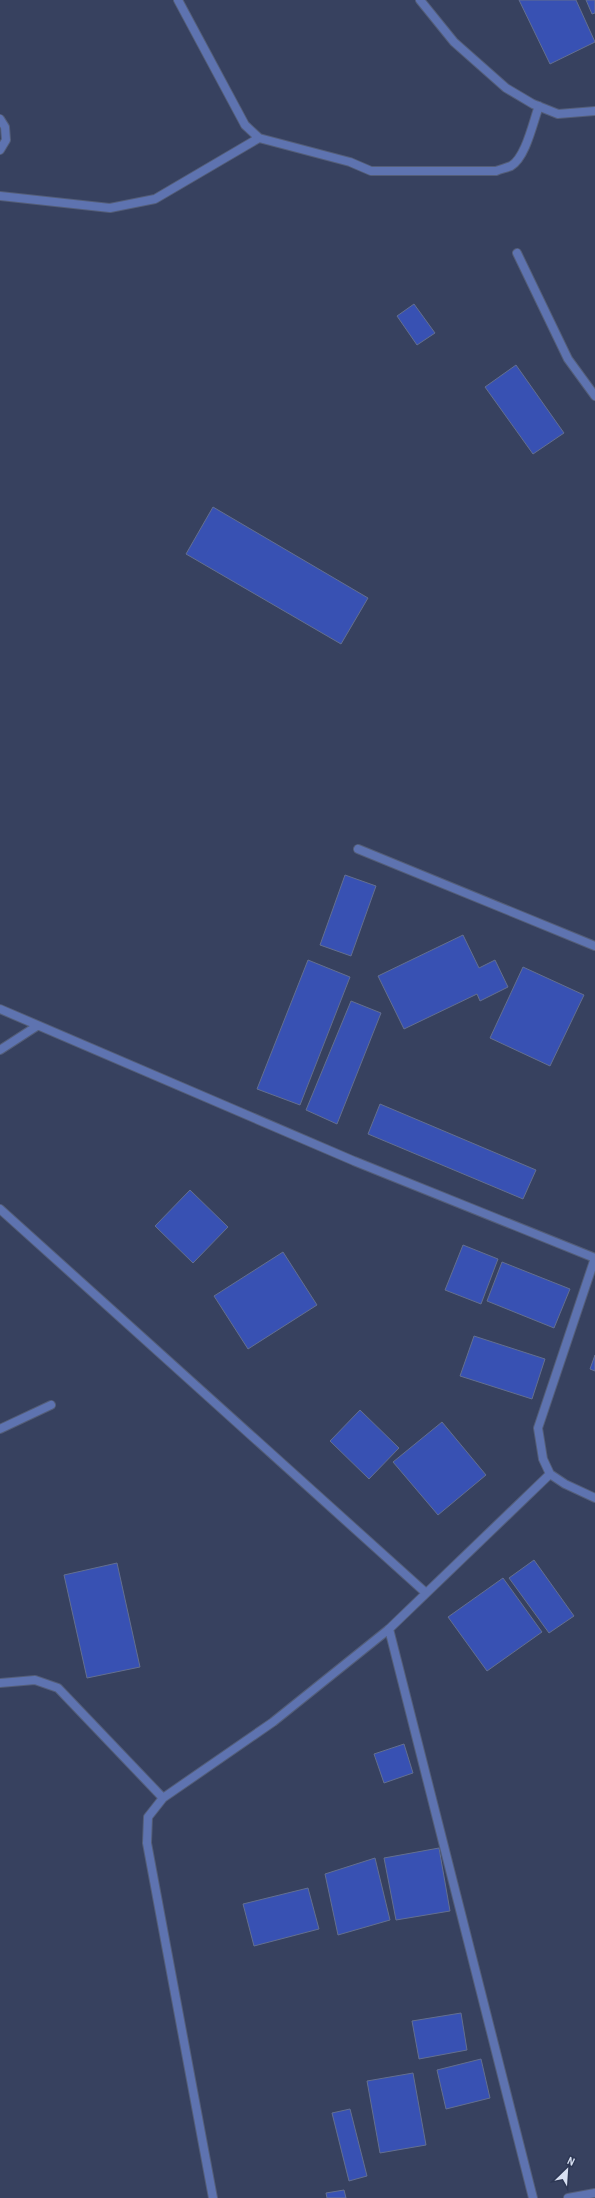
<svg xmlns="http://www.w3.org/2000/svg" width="595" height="2198" viewBox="0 0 595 2198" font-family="'Archivo Narrow',sans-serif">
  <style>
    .building { fill: #3851b3; stroke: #636f90 }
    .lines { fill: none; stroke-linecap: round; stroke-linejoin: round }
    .service-casing { stroke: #545e79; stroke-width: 10 }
    .minor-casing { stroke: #545e79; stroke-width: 10 }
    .service { stroke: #5e73b0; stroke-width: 8 }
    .minor { stroke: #5e73b0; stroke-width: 8 }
  </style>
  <rect width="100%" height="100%" fill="#37415f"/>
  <path class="building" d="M519,0H576L595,42L550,64Z
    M586,0H595V13L592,14Z
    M414,304L435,333L417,345L397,316Z
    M516,365L564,433L533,454L485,387Z
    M213,507L368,598L341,644L186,554Z
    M345,875L376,886L351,956L320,945Z
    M463,935L479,968L495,960L508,987L480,1001L477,994L404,1029L378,976Z
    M308,960L350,977L300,1105L257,1089Z
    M523,967L584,995L550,1066L490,1038Z
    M351,1001L381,1013L337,1124L306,1110Z
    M380,1104L536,1170L523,1199L368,1134Z
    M190,1190L228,1227L193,1263L155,1226Z
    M463,1245L498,1259L481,1304L445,1290Z
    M283,1252L317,1305L248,1349L214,1296Z
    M502,1262L570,1289L554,1328L487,1301Z
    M474,1336L545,1359L532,1399L460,1376Z
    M595,1355V1371L590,1369Z
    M360,1410L399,1448L369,1479L330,1441Z
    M442,1422L486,1475L438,1515L393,1462Z
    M534,1560L574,1616L549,1633L509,1578Z
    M117,1563L140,1667L87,1678L64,1575Z
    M503,1578L542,1632L487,1671L448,1617Z
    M404,1744L413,1773L384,1783L374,1754Z
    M439,1848L450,1911L396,1920L384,1858Z
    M375,1858L390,1920L338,1935L325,1874Z
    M308,1888L319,1929L254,1946L243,1904Z
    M461,2013L467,2050L419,2059L412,2021Z
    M481,2059L490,2098L446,2109L437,2070Z
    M413,2073L426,2145L380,2153L367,2081Z
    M350,2109L367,2176L349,2181L332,2113Z
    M344,2190L346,2198H327L326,2193Z"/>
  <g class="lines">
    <defs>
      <path id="service" d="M358,849L595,946"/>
      <path id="minor" d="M178,0L245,125L259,138L350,162L371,171H496C501,169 506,168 511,166C526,157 533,122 539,106
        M420,0L454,42L506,88L533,104L558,114L595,111
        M0,119L5,127L6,140L0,150
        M0,196L110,208L155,199L259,138
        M517,253L568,359L595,396
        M0,1009L354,1161L595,1258
        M0,1050L37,1026
        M0,1209L426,1593
        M0,1429L51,1405
        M550,1474L565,1484L595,1498
        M389,1629L533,2198
        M0,1683L35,1680L58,1688L163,1798
        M213,2198L147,1843L148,1817L163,1798L273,1722L389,1629L550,1474L543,1459L538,1428L595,1258
        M568,2198L595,2193"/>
    </defs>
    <use href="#service" class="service-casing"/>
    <use href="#minor" class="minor-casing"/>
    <use href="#service" class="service"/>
    <use href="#minor" class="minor"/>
  </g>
  <g transform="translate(567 2170) rotate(25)" stroke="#2d3754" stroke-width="3" paint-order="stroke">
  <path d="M0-3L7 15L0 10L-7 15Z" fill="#d8e0f2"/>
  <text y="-6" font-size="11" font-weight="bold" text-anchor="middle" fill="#d8e0f2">N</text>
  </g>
</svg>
